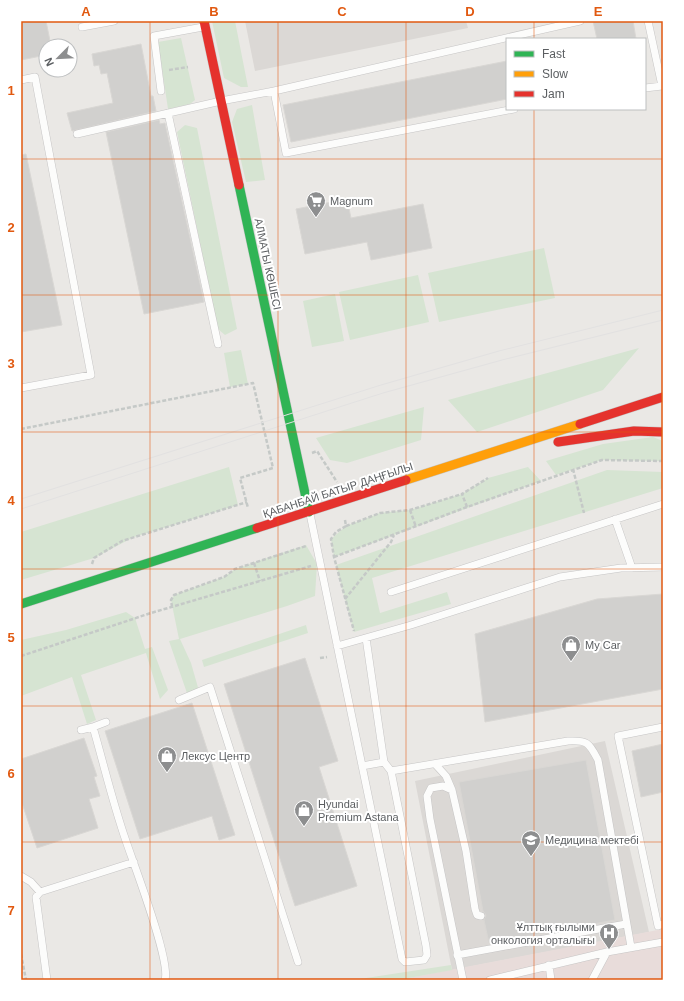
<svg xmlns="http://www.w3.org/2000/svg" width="684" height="1001" viewBox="0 0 684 1001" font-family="Arial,sans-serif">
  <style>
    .education { fill: #dbd8d5 }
    .medical { fill: #e8dcda }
    .green { fill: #d6e4d2 }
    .building { fill: #d1d0ce; stroke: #d9d7d4 }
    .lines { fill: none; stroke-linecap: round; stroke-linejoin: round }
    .lane-casing { stroke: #c6c5c5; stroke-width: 8 }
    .fast-casing { stroke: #c5c5c5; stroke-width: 10 }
    .slow-casing { stroke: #c5c5c5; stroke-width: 10 }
    .jam-casing { stroke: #c5c5c5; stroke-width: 10 }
    .path { stroke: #c5c9c7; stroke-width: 2.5; stroke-dasharray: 4 2; stroke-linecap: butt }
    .lane { stroke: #fcfcfb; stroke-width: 7 }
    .fast { stroke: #30b455; stroke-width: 9 }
    .slow { stroke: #ff9f0a; stroke-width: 9 }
    .jam { stroke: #e5322d; stroke-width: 9 }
    .tram { stroke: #e2e1e1; stroke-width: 1 }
    .grid { fill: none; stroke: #e15910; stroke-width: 1; stroke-opacity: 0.55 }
    .labels { text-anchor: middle; stroke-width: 4; stroke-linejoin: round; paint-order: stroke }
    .poi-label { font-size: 11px; fill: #5b5e61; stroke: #fff; text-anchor: start }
    .street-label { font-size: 11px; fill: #5b5e61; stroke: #fff }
    .neatline { fill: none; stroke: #e15910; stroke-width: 1.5 }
    .grid-label { font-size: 13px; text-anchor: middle; font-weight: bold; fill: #e15910 }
  </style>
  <rect width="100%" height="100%" fill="#eae8e5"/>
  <path class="education" d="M245,21H466L468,28L255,71Z
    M605,741L649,932L452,970L415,781Z"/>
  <path class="medical" d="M663,929V980H398L460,968Z"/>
  <path class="green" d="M212,21H235L248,87H241L224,78Z
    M181,38L195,100L190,104L168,109L158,42Z
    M252,105L265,180L246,182L232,122L237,109Z
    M185,125L197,128L237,329L225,335L218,329L177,132Z
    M544,248L555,298L439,322L428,273Z
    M418,275L429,322L350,340L339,292Z
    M335,294L344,341L312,347L303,301Z
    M639,348L603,390L477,432L448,400Z
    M241,350L248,384L230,387L224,353Z
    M424,407L421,440L347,463L330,460L316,438Z
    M653,437L663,441V461L602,460L556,475L546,461L603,444Z
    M229,467L238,505L134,537L94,558L21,580V532Z
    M528,467L541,481L334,557L331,539L346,526L380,513L410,510L462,494L488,478Z
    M607,470L663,472V488L372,578L380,613L447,592L451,604L354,632L336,565Z
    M306,545L317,564L315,596L287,606L180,639L191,663L199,691L188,696L169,641L179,639L171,600L174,595L224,577L235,569Z
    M126,612L135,618L145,649L152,647L168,690L160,699L146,653L81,675L96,720L87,724L72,677L21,696V640L66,630Z
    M306,625L308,633L204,667L202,660Z
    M451,965L452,970L398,980H353Z"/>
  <path class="building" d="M21,21H46L51,46H46V55L21,60Z
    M593,21H633L636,39H597Z
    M141,44L151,96H153L156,111L72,131L67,113L113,103L107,73L101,74L99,65L94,66L92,54Z
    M507,61V99L291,142L283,105Z
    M159,120L160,124L165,123L204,302L144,314L106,132Z
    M26,154L62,325L21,332V155Z
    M347,199L351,218L423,204L432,248L371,260L367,242L305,254L296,209Z
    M663,594V689L485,722L475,634L597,599Z
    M305,658L338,761L319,767L357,886L295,906L224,684Z
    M192,703L235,835L219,840L212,816L140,839L105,731Z
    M84,738L97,776L94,777L100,796L89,799L98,828L37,848L21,800V759Z
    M663,744V792L641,797L632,751Z
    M586,760L615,920L489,943L484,920L486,915L483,911L459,782Z"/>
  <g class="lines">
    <defs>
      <path id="lane" d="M648,21L662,86L663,85
        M82,27L114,21
        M21,80L35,77L91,375L21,388
        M645,88L662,86
        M161,91L154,36L203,27
        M274,91L580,21
        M168,113L218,344
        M77,134L221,101L274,91L286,153L514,109
        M310,514L402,959L405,962L424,960L427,955L426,946L391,771L384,762L362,766
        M615,519L632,568
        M391,592L663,504
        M366,638L384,762
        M337,646L411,625L560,577L621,568L663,567
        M179,700L210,687L298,962
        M106,722L93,727C104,765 113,804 126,841C134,865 171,961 165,980
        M663,727L618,736L658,926L663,924
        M81,730L93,727
        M435,764L446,776L452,790
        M391,771L568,741C588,740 589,743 598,760L631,947
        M21,876L31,882L40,892
        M457,955L626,924
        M549,965L551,980
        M47,980L36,897L40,892L134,862
        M463,980L430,819L427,796L431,788L443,786L452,790L466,851L475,909L477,915L481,916
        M490,980L607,952L663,942
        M592,980L607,952"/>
      <path id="fast" d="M239,185L309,512
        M21,604L257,528"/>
      <path id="slow" d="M406,480L580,424"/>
      <path id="jam" d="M204,21L239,185
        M580,424L663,397
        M558,442L634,431L663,432
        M257,528L406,480"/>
    </defs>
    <use href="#lane" class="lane-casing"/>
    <use href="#fast" class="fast-casing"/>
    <use href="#slow" class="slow-casing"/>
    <use href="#jam" class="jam-casing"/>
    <path class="path" d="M169,70L188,67
      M21,429L253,383L273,468L240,478L248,508
      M312,453L317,451L337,482
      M573,469L584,513
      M467,507L462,494L488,478
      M410,510L416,527
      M345,520L346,526L380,513L410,510L462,494
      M346,526L336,532L331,539L334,557L354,631
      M334,557L467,507L602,460L663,461
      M254,563L260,581
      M92,564L94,558L122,541L247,502
      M345,599L391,542L394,535
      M172,607L171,600L174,595L224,577L235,569L306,546
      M21,656L151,613L311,566
      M320,658L327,657
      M21,954L26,980"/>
    <use href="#lane" class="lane"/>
    <use href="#fast" class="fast"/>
    <use href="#slow" class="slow"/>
    <use href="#jam" class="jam"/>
    <path class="tram" d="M21,499L381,385L499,351L663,310
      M21,509L383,393L502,360L663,320"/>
  </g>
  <path class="grid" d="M150,21V980M278,21V980M406,21V980M534,21V39M534,109V980M21,159H663M21,295H663M21,432H663M21,569H663M21,706H663M21,842H663"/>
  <defs>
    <symbol id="supermarket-pin" viewBox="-11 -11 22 30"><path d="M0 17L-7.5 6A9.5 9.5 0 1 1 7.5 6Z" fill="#8d8e8f" stroke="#fff"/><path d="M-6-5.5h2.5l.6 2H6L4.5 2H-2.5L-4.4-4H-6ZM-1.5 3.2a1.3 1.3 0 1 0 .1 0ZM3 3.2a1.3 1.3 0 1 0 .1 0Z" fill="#fff"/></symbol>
    <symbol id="shop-pin" viewBox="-11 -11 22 30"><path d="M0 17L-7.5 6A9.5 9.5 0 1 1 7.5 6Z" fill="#8d8e8f" stroke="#fff"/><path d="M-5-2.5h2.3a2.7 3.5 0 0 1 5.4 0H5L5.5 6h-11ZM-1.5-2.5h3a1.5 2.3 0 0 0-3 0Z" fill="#fff"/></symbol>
    <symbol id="school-pin" viewBox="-11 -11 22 30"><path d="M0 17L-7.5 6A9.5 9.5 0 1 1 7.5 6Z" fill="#8d8e8f" stroke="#fff"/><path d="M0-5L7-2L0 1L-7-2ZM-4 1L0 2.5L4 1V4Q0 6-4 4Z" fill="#fff"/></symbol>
    <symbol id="hospital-pin" viewBox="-11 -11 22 30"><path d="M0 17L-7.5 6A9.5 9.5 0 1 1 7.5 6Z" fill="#8d8e8f" stroke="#fff"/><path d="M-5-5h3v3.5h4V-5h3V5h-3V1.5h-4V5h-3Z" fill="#fff"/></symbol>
  </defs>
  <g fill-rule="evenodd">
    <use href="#supermarket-pin" x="305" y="190" width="22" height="30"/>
    <use href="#shop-pin" x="560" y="634" width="22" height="30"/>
    <use href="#shop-pin" x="156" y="745" width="22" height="30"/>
    <use href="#shop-pin" x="293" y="799" width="22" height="30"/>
    <use href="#school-pin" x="520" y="829" width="22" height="30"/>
    <use href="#hospital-pin" x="598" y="922" width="22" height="30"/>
  </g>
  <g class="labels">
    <g class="poi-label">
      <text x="330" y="205">Magnum</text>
      <text x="585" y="649">My Car</text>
      <text x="181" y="760">Лексус Центр</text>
      <text x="318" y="808">Hyundai<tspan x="318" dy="13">Premium Astana</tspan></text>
      <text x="545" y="844">Медицина мектебі</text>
      <text x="595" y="931" text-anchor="end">Ұлттық ғылыми<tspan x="595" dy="13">онкология орталығы</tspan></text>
    </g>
    <g class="street-label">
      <text transform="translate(268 264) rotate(78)" y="4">АЛМАТЫ КӨШЕСІ</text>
      <text transform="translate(338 490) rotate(-18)" y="4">ҚАБАНБАЙ БАТЫР ДАҢҒЫЛЫ</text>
    </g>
  </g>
  <rect width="684" height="1001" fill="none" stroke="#ffffff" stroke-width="44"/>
  <rect x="506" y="38" width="140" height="72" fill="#ffffff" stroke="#bdbfc0"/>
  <rect x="514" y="51" width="20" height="6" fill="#30b455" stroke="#bdbfc0"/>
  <text x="542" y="58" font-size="12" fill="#5b5e61">Fast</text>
  <rect x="514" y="71" width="20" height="6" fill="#ff9f0a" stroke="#bdbfc0"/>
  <text x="542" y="78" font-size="12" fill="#5b5e61">Slow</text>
  <rect x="514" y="91" width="20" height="6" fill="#e5322d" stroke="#bdbfc0"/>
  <text x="542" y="98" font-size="12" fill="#5b5e61">Jam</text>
  <g transform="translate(58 58) rotate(246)"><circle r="19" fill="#ffffff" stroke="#bdbfc0"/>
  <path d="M0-3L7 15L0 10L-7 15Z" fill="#8d8e8f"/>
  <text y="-6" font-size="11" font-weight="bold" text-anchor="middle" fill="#5b5e61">N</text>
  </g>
  <rect x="22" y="22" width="640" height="957" class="neatline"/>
  <g class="grid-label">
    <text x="86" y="16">A</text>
    <text x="214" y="16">B</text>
    <text x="342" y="16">C</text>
    <text x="470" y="16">D</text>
    <text x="598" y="16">E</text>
    <text x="11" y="95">1</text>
    <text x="11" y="232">2</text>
    <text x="11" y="368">3</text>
    <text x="11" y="505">4</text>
    <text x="11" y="642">5</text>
    <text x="11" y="778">6</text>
    <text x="11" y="915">7</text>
  </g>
</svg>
